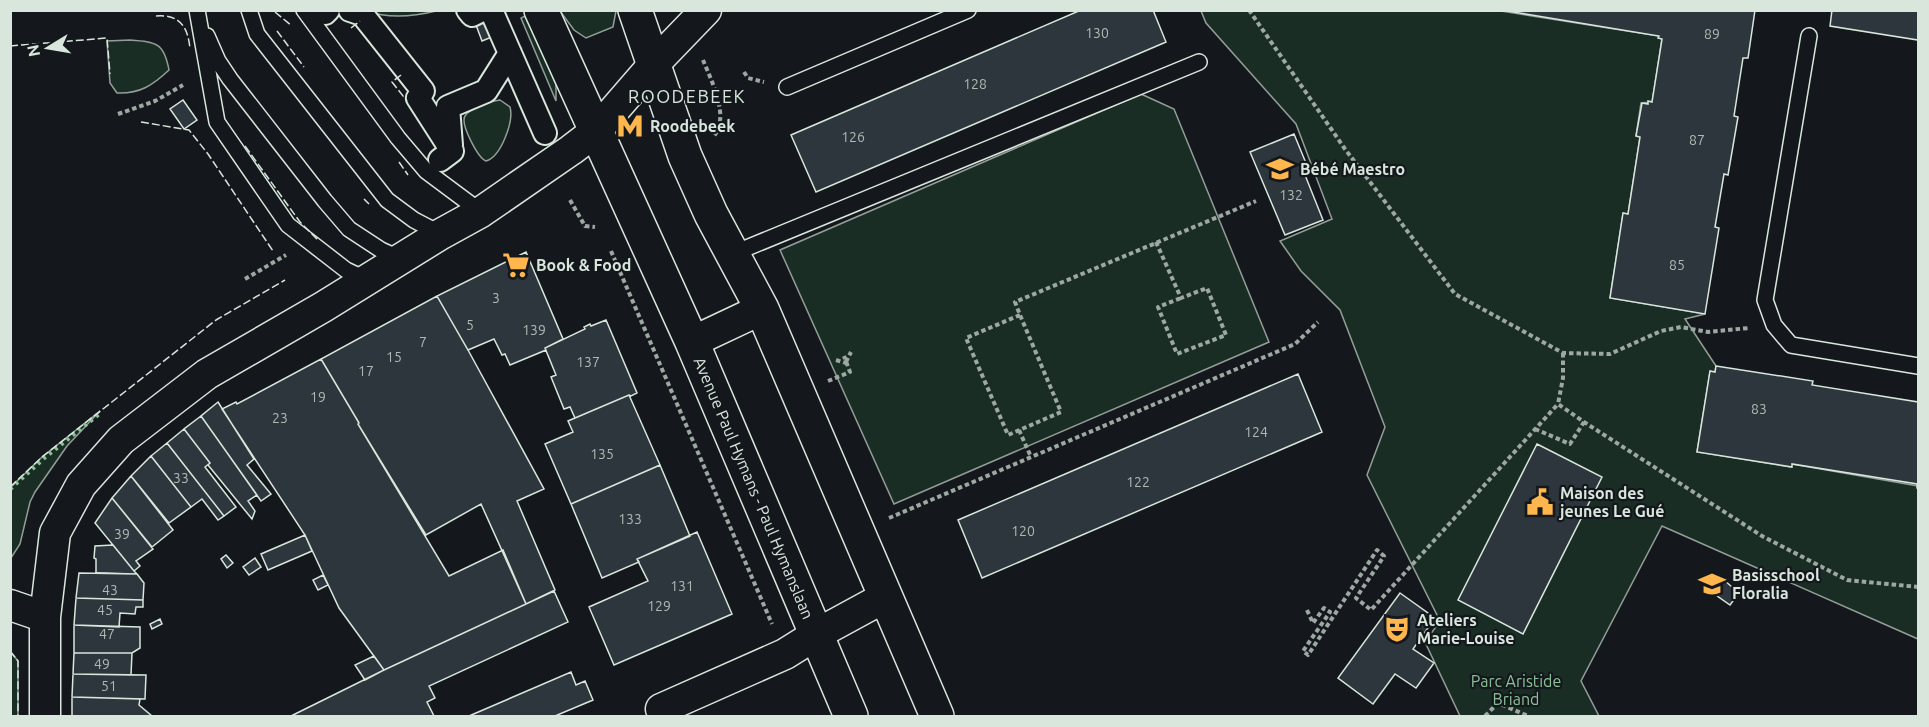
<svg xmlns="http://www.w3.org/2000/svg" width="1929" height="727" viewBox="0 0 1929 727" font-family="Ubuntu,sans-serif">
  <style>
    .green { fill: #1a2d24; stroke: #939e99; stroke-width: 1.5 }
    .building { fill: #2c363c; stroke: #d8e6dc; stroke-width: 1.5 }
    .lines { fill: none; stroke-linecap: round; stroke-linejoin: round }
    .service-casing { stroke: #d8e6dc; stroke-width: 18 }
    .pedestrian-casing { stroke: #d8e6dc; stroke-width: 26 }
    .minor-casing { stroke: #d8e6dc; stroke-width: 33 }
    .secondary-casing { stroke: #d8e6dc; stroke-width: 36 }
    .path { stroke: #9da8a2; stroke-width: 4; stroke-dasharray: 4.5 3; stroke-linecap: butt }
    .service { stroke: #14181c; stroke-width: 15 }
    .pedestrian { stroke: #14181c; stroke-width: 22 }
    .minor { stroke: #14181c; stroke-width: 30 }
    .secondary { stroke: #14181c; stroke-width: 33 }
    .hedge { stroke: #8ac095; stroke-width: 4.5; stroke-dasharray: 3 4.5; stroke-linecap: butt }
    .fence { stroke: #d8e6dc; stroke-width: 1.5; stroke-dasharray: 8 3; stroke-linecap: butt }
    .labels { text-anchor: middle; stroke-width: 4.5; stroke-linejoin: round; paint-order: stroke }
    .number-label { font-size: 14px; fill: #adbab4 }
    .poi-label { font-size: 16px; font-weight: bold; fill: #d8e6dc; stroke: #14181c; text-anchor: start }
    .street-label { font-size: 16px; fill: #d8e6dc; stroke: #14181c }
    .park-label { font-size: 16px; fill: #8ac095; stroke: #14181c }
    .neighbourhood-label { font-size: 18px; letter-spacing: 1.5px; fill: #d8e6dc; stroke: #14181c }
  </style>
  <rect width="100%" height="100%" fill="#14181c"/>
  <path class="green" d="M366,11H436C412,17 389,19 366,11Z
    M560,11H616L613,27L586,38L574,30Z
    M1201,11H1501L1659,36V38L1662,39L1652,102L1641,103L1636,136L1640,137L1628,214H1623L1610,298L1705,314L1685,319L1716,366L1715,372H1710L1697,452L1791,467L1792,464L1918,486V639L1662,526L1581,681L1599,716H1460L1425,642L1440,621L1367,475L1385,427L1340,310L1301,271L1280,241L1332,219L1296,124L1206,23Z
    M527,15L556,84V101L521,18Z
    M130,40C157,42 164,43 169,70C153,85 140,94 117,93L110,83L107,41Z
    M1141,94L1174,109L1269,342L894,504L780,250Z
    M500,100L510,107C514,121 501,157 486,161C478,158 460,124 465,116C470,108 491,101 500,100Z
    M100,411L67,446L35,492L30,502L20,544L11,558V487L42,457Z
    M10,651L18,661V716H11Z"/>
  <path class="building" d="M1081,10H1153L1166,42L816,192L791,135Z
    M1501,10H1755L1748,58H1743L1734,116L1738,117L1728,175L1724,174L1715,227L1719,228L1705,314L1610,298L1623,213L1628,214L1640,137L1636,136L1642,103L1648,104V101L1652,102L1662,39L1658,38L1659,36Z
    M1832,10H1918V40L1830,26Z
    M493,18L499,34L482,41L476,25Z
    M183,100L197,120L184,129L170,109Z
    M1294,134L1308,168L1303,170L1323,220L1285,235L1250,152Z
    M526,252L563,339L545,348L546,350L510,365L505,354L502,355L494,339L468,350L437,296Z
    M437,296L468,350L544,489L517,501L555,590L526,604L481,504L426,535L358,424L359,423L321,359Z
    M606,320L637,393L631,396L629,395L575,418L570,407L564,409L551,377L556,375L545,348L585,329L584,327L590,324L591,326Z
    M321,359L359,423L358,424L449,576L503,550L526,604L384,670L339,608L305,535L222,409L236,402L237,404Z
    M1716,366L1813,381L1812,385L1918,402V488H1917V484L1792,464V467L1697,452L1710,371L1715,372Z
    M1298,374L1322,432L982,578L958,520Z
    M629,395L660,465L571,504L545,444L573,432L568,421Z
    M218,402L254,459L247,465L271,494L261,501L201,416Z
    M201,416L257,495L248,501L255,511L252,519L208,465L210,463L184,429Z
    M184,429L210,463L205,467L236,507L224,516L167,443Z
    M167,443L224,516L218,520L202,499L191,507L151,456Z
    M1537,444L1602,477L1523,634L1458,600Z
    M151,456L191,507L169,523L131,476Z
    M660,465L690,536L637,559L639,562L602,578L571,504Z
    M131,476L173,530L152,547L112,498Z
    M112,498L153,549L136,561L140,566L134,571L95,523Z
    M697,532L732,614L614,665L589,607L648,581L637,559Z
    M305,535L312,551L268,570L261,554Z
    M113,545L134,571L137,574L96,573V559L94,558L95,546Z
    M226,555L233,563L227,568L221,559Z
    M255,558L261,567L249,575L243,567Z
    M79,573L137,574L144,583L143,600L76,598Z
    M323,575L328,585L318,590L313,580Z
    M1724,580L1739,593L1730,605L1713,593Z
    M554,591L568,622L429,686L435,698L427,702L434,716H291L384,670Z
    M1400,593L1435,618L1413,649L1434,663L1416,688L1395,674L1373,704L1338,678Z
    M76,598L143,600V607H136L135,614L120,613L119,627L74,625Z
    M160,619L162,624L152,629L150,624Z
    M74,625L140,627V648L132,653H74Z
    M74,653H132L131,675L73,674Z
    M374,656L384,670L365,680L355,665Z
    M571,672L576,685L585,681L593,700L555,716H469Z
    M73,674L146,675L145,699L72,697Z
    M72,697L140,699L139,705L152,716H72Z"/>
  <g class="lines">
    <defs>
      <path id="service" d="M197,10L217,122L288,225L346,270L367,280
        M249,10L257,34L387,200L414,220L441,234
        M304,10L398,138L426,171L481,212
        M207,36L218,61L230,79L325,201L349,229L381,250L401,259
        M1809,36L1765,300L1774,325L1791,345L1918,366
        M787,87L968,10
        M732,254L1199,62"/>
      <path id="pedestrian" d="M350,10L362,14L423,91L418,98L452,151L440,160
        M468,10L472,15L482,10
        M491,10L545,133
        M325,13L328,10
        M451,145L448,107L486,91L510,53"/>
      <path id="minor" d="M692,342L762,309
        M10,605L45,617
        M45,716V617L55,533L81,485L121,440L207,374L323,307L441,234L481,212L571,150L596,131L654,64L706,10
        M665,716L661,709L785,654L817,634L885,597"/>
      <path id="secondary" d="M541,10L692,342L851,716
        M635,10L685,156L711,214L762,309L937,716"/>
    </defs>
    <use href="#service" class="service-casing"/>
    <use href="#pedestrian" class="pedestrian-casing"/>
    <use href="#minor" class="minor-casing"/>
    <use href="#secondary" class="secondary-casing"/>
    <path class="path" d="M1249,10L1345,149L1455,294L1563,353L1610,354L1661,331L1681,327L1708,332L1749,328
      M703,60C711,80 731,118 713,137
      M744,72L748,78L764,82
      M118,114L155,101L183,85
      M570,200L585,226L595,227
      M1156,242L1181,298L1207,288L1226,335L1177,354L1158,307L1181,298
      M611,251L772,624
      M245,279L286,255
      M1020,315L966,338L1008,435L1061,412L1020,315L1015,302L1256,201
      M1563,353V378L1558,404L1584,422L1762,536L1847,580L1918,587
      M836,360L846,363
      M846,362L851,352
      M828,381L850,372L844,356
      M1535,429L1570,444L1584,422
      M1019,430L1031,457
      M889,518L1295,344L1318,322
      M1307,610L1313,623L1324,608L1330,612L1303,651L1308,655L1377,550L1384,556L1356,598L1371,610L1558,404
      M1485,716L1498,703L1528,716"/>
    <use href="#service" class="service"/>
    <use href="#pedestrian" class="pedestrian"/>
    <use href="#minor" class="minor"/>
    <use href="#secondary" class="secondary"/>
    <path class="hedge" d="M10,489L44,458L99,414"/>
    <path class="fence" d="M275,12L292,26
      M156,16C180,14 188,27 190,49
      M351,28L360,21
      M277,31L304,67
      M10,46L107,38L110,74
      M401,75L392,82L407,101
      M141,122L189,130L208,154L273,251
      M245,146L300,222L318,240
      M399,162L408,175
      M364,199L369,204
      M10,487L42,457L216,320L285,280
      M10,651L18,661V716"/>
  </g>
  <defs>
    <symbol id="metro-bare" viewBox="-9 -9 18 18"><path d="M-5.5 5V-5H-3L0 0L3-5H5.5V5H3V-.5L0 4L-3-.5V5Z" fill="#ffb74d" stroke="#14181c" stroke-width="2.5" paint-order="stroke"/></symbol>
    <symbol id="school-bare" viewBox="-9 -9 18 18"><path d="M0-5L7-2L0 1L-7-2ZM-4 1L0 2.5L4 1V4Q0 6-4 4Z" fill="#ffb74d" stroke="#14181c" stroke-width="2.5" paint-order="stroke"/></symbol>
    <symbol id="supermarket-bare" viewBox="-9 -9 18 18"><path d="M-6-5.5h2.5l.6 2H6L4.5 2H-2.5L-4.4-4H-6ZM-1.5 3.2a1.3 1.3 0 1 0 .1 0ZM3 3.2a1.3 1.3 0 1 0 .1 0Z" fill="#ffb74d" stroke="#14181c" stroke-width="2.5" paint-order="stroke"/></symbol>
    <symbol id="civic-bare" viewBox="-9 -9 18 18"><path d="M-.6-6.5H3V-4.5H.6V-3L4-1V1h2V6H-6V1h2V-1L-.6-3ZM-1.2 2.5V6h2.4V2.5Z" fill="#ffb74d" stroke="#14181c" stroke-width="2.5" paint-order="stroke"/></symbol>
    <symbol id="theatre-bare" viewBox="-9 -9 18 18"><path d="M-5-5.5Q0-4 5-5.5V0Q5 5 0 6Q-5 5-5 0ZM-3.3-2.5H-1v1.5H-3.3ZM1-2.5H3.3v1.5H1ZM-2.8 1Q0 5.5 2.8 1Z" fill="#ffb74d" stroke="#14181c" stroke-width="2.5" paint-order="stroke"/></symbol>
  </defs>
  <g fill-rule="evenodd">
    <use href="#metro-bare" x="611" y="107" width="38" height="38"/>
    <use href="#school-bare" x="1261" y="150" width="38" height="38"/>
    <use href="#supermarket-bare" x="497" y="246" width="38" height="38"/>
    <use href="#civic-bare" x="1521" y="483" width="38" height="38"/>
    <use href="#school-bare" x="1693" y="565" width="38" height="38"/>
    <use href="#theatre-bare" x="1378" y="610" width="38" height="38"/>
  </g>
  <g class="labels">
    <g class="number-label">
      <text x="1097" y="38">130</text>
      <text x="1712" y="39">89</text>
      <text x="975" y="89">128</text>
      <text x="853" y="142">126</text>
      <text x="1697" y="145">87</text>
      <text x="1291" y="200">132</text>
      <text x="1677" y="270">85</text>
      <text x="496" y="303">3</text>
      <text x="470" y="330">5</text>
      <text x="534" y="335">139</text>
      <text x="423" y="347">7</text>
      <text x="394" y="362">15</text>
      <text x="588" y="367">137</text>
      <text x="366" y="376">17</text>
      <text x="318" y="402">19</text>
      <text x="1759" y="414">83</text>
      <text x="280" y="423">23</text>
      <text x="1256" y="437">124</text>
      <text x="602" y="459">135</text>
      <text x="181" y="483">33</text>
      <text x="1138" y="487">122</text>
      <text x="630" y="524">133</text>
      <text x="1023" y="536">120</text>
      <text x="122" y="539">39</text>
      <text x="682" y="591">131</text>
      <text x="110" y="595">43</text>
      <text x="659" y="611">129</text>
      <text x="105" y="615">45</text>
      <text x="107" y="639">47</text>
      <text x="102" y="669">49</text>
      <text x="109" y="691">51</text>
    </g>
    <g class="poi-label">
      <text x="650" y="132">Roodebeek</text>
      <text x="1300" y="175">Bébé Maestro</text>
      <text x="536" y="271">Book &amp; Food</text>
      <text x="1560" y="499">Maison des<tspan x="1560" dy="18">jeunes Le Gué</tspan></text>
      <text x="1732" y="581">Basisschool<tspan x="1732" dy="18">Floralia</tspan></text>
      <text x="1417" y="626">Ateliers<tspan x="1417" dy="18">Marie-Louise</tspan></text>
    </g>
    <g class="street-label">
      <text transform="translate(754 488) rotate(67)" y="6">Avenue Paul Hymans - Paul Hymanslaan</text>
    </g>
    <g class="park-label">
      <text x="1516" y="687">Parc Aristide<tspan x="1516" dy="18">Briand</tspan></text>
    </g>
    <g class="neighbourhood-label">
      <text x="687" y="103">ROODEBEEK</text>
    </g>
  </g>
  <rect width="1929" height="727" fill="none" stroke="#d8e6dc" stroke-width="24"/>
  <g transform="translate(48 48) rotate(259)" stroke="#14181c" stroke-width="4.5" paint-order="stroke">
  <path d="M0-4.5L10 22L0 15L-10 22Z" fill="#d8e6dc"/>
  <text y="-9" font-size="16" font-weight="bold" text-anchor="middle" fill="#d8e6dc">N</text>
  </g>
</svg>
